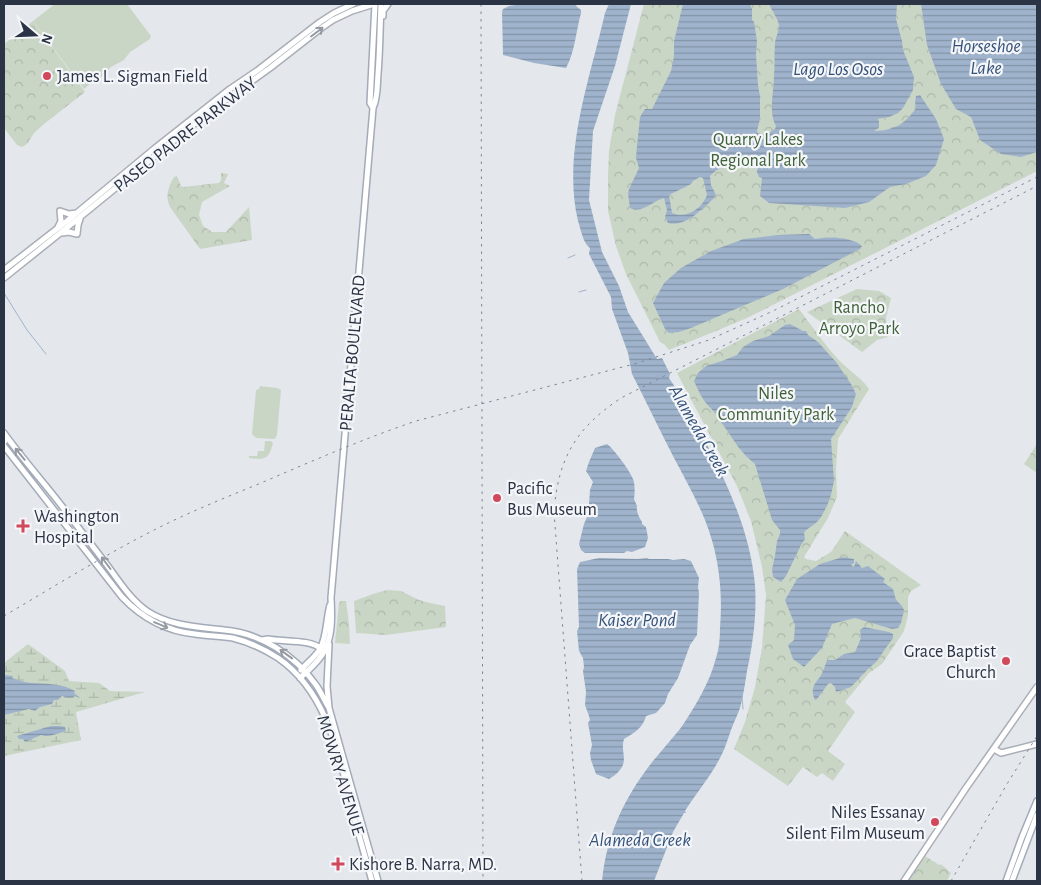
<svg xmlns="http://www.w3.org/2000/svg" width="1041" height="885" viewBox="0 0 1041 885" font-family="'Alegreya Sans',sans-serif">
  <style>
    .grass { fill: #c9d6c5 }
    .wetland { fill: url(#wetland-marsh) }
    .park { fill: url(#park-crowns) }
    .water { fill: url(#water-rules); fill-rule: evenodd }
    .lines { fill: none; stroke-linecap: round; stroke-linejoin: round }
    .stream { stroke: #9fb4cc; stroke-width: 1 }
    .secondary-casing { stroke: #a9aeb7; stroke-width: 8 }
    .primary-casing { stroke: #a3abb8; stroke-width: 8 }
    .secondary { stroke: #fff; stroke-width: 5 }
    .primary { stroke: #fff; stroke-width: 5 }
    .rail { stroke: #7d8696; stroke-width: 1; stroke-dasharray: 2.5 5; stroke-linecap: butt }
    .oneway { stroke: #959aa2 }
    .poi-dot { fill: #d1495b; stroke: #f4f6f9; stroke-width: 2 }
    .labels { text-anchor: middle; stroke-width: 4.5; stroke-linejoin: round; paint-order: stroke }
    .poi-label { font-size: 18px; fill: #2b3445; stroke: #f4f6f9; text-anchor: start }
    .street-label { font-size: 18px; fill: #2b3445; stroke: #f4f6f9 }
    .park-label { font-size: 18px; fill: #3f6138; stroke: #f4f6f9 }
    .water-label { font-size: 19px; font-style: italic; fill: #34527a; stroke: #f4f6f9 }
  </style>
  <defs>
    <pattern id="wetland-marsh" width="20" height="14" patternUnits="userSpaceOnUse" patternTransform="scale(1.25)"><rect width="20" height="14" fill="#c9d6c5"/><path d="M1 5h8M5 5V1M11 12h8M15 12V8" fill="none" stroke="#adb8ab"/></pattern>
    <pattern id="park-crowns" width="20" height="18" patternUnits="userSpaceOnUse" patternTransform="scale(1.25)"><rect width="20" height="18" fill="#c9d6c5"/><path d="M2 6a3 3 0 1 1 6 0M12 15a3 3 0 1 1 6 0" fill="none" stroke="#adb8ab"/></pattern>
    <pattern id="water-rules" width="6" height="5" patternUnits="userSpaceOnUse" patternTransform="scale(1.25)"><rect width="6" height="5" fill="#9fb4cc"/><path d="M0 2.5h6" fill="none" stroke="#8293a7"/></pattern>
  </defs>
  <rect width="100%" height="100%" fill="#e4e7ec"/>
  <path class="grass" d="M55,4H127L151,36L150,39L130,52L124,60L111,67L98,80L91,83L84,89L33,21Z
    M260,386L277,388L281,390L277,435L275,439L256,438L252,434L256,390L259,389Z
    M265,441H271L273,443C269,460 264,460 249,458V456H257L258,451H264Z"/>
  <path class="wetland" d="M28,644L65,671L69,681L99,683L110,691L145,692L76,712L81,740L4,756V663Z"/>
  <path class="park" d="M644,4H1037V171L747,318L716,331L669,350L665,345L660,342L626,274L616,246L608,211V175L609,151L615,115Z
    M33,21L85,92L44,124L34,133L27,144L22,147L17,145L4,128V44Z
    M221,173L228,174L224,183L230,186L202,202L199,215L203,226L212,232H226L249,207L252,240L200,249L170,207C165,196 168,187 174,177L177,176L181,186L183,187L219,183L221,180Z
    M857,289L879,291L891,298L886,318L888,337L877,340L862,352L807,312Z
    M799,309C812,326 824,344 838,359C848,370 861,377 869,389L838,439L836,469L837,497L828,518L804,557L806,559L816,561L831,552L845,531L921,585L911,591L908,597V616L904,631L882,664L869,673L845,702L855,712L828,751L845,764L833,781L822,773L817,777L803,767L788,786L734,749L745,722L755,687L762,648L766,595L762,567L751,521L737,486L677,373Z
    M1037,444V473L1024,464Z
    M387,590L401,591L419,600L430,603L445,606L446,627L386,635L356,633L354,601L373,594Z
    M341,601H346L349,624L350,644L335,643L339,603Z
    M925,856L939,865L940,864L942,865L951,873L947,881H907Z"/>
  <path class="water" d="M521,4H577L576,6L581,10V13C576,31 575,52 566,68L534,63L503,55L502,12L503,9L509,6Z
    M609,4H631L615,66L593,131L589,200L602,252L619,286L628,312L657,359L662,358L670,374L669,378L675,387L676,391L678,390L685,402C715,461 749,518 755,585C757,614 753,643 747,671C745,684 743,697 740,708C737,716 734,722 731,730C728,738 726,746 722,754C712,775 697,792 685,811L686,813H684L673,832L654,881H602C607,834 624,798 653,761C662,750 671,740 680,729C694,709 710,682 716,658C719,649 720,638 720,628C723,591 719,555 705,520C696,498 684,477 673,456C659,429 646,401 632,374L628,353L612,309L611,297L589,254L590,248C583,243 581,230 578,221C562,153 590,79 605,13Z
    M683,4H750L752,9V20L754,22L757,41L756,54L758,85L760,97V119L757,131L758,133L766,135L775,129L776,126C768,112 774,91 774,76C775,65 774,55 775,44C775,37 779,33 779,25C777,17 772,11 769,4H897L896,19L902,41L903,50L914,77L913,90L903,108L898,113L889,117L877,119L879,121V128L875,130V131C895,130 905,124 916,108L915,102L916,96L920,95L936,119L944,139L936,165L926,176L906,184L890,187L869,202L845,208L769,203L760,196L762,178L759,177L757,172L758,163C748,168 739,166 728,163C722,168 715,170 710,176L711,185L716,195L713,199C701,210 686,227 668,223L665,217L667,210L664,198C652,201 643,214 630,208L628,194L629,189L639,168L636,158L637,146L640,117L645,109H652L671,71L674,56V41ZM700,177L703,178L707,195C702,209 686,219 672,213L669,195L691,184L693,181Z
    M921,4H1037V152L1021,157L1001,154L980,140L971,117L956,109L941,84L927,45Z
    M809,234L815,239C827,236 853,237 862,246L860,249L783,289L691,328L679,332L669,333L665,329L653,303L664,283L681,268L711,251L744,239L778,235Z
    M790,324L803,331H806L808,335L818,342L836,362L851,384L856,394L852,407L831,439L834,481L831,495L827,506L821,517L817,522L805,531L804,533L805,539L801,545L786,576L781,582L773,577L772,569L775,556L777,541L780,534V530L772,520L755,464L746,456L739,448L715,413L705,402L700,394L694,381L698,373L706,366L722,361L737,355L743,347L753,341L769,336L785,325Z
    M607,444C614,449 630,471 633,479C635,484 635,493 634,499L637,506C636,512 639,517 642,522V524L646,527L648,538L645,547L632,552L627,551L624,553H585L581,550L579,544L584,524L590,510L589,504L590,490L593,482L586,471L589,462L595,448Z
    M843,557L854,559V563L851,565L854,567L856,561L862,568L868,566L885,579L883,582L893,589L896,600L902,606L904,610L901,623L898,628L892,629L855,618L832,624L822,648L804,667L793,659L788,645L794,640L795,625L785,600L797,579L820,564Z
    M599,558L637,559L647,558L649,559H668L673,560L684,559L691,561L699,578L698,587L699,593L697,635L690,645L678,678L668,694L665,703L656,713L646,716C643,728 634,733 624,739C620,752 629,760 619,771C617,774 612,777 609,779L596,774L591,760L590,753L592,745L588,723L590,720L589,716L585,705L586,692L583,671L584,667L583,658L579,651L577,631L579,627L577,569L580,562Z
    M864,627L889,632L893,634V638L876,662L868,669L851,687L836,692L835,687L831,683L828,684L817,699L815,700C810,690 814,684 820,677C823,672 825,666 827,660H835L844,654L855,652L861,638L860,630Z
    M4,675L13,676L12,678C18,680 26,683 32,683C45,684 62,683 75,691L74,693L79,697L80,698L75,696C71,699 66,697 62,696L58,700H54L52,704L40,707L35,711L29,709L4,715Z
    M51,726H60L65,727L66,731C58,733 49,738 41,735L25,742L23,739H19L17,736Z"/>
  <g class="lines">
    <path class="stream" d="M568,258L575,255
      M579,292L586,290
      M4,293L27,330L46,354
      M742,697L743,709"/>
    <defs>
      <path id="secondary" d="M58,227L61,221L60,211L69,214L77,213
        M62,233L69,232L77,234L78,225L80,219
        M4,270L67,221L154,149L230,89L258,70L320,22L334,13L353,4
        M4,278L74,222L210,111L270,68L320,29L333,20L352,11L374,4
        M4,442L7,438
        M994,749L1001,753L1037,744
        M904,881L966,788L1037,687"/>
      <path id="primary" d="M383,16V11L388,4
        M373,108L370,103L375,4
        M4,433C24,461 47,486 68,514C81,531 94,548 107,565C119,581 130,599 147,611C170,626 197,627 224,630C260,633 295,655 316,685C321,692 324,700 329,708L378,881
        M4,446L122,597C142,618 165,631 195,634C207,636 220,636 233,638C249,642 264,649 278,658C326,691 338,751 351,804C357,830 365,856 372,881
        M262,640L268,639C283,642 311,639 321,649
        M301,670C307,663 315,657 320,649C327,636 326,619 330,605
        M300,678C308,671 316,664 322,655C333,639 332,617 331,598L373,108C378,98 377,85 378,74C380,50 380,27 381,4
        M329,708L327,686L329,644
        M1006,881L1022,837L1037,801
        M1012,881L1037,815"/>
    </defs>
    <use href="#secondary" class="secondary-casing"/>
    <use href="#primary" class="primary-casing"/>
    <use href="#secondary" class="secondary"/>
    <use href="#primary" class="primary"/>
    <path class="rail" d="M481,4L483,881
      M4,616C55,586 106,554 160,527C192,511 227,497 261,483C312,461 363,439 416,421L634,364L709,340L773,311L1037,177
      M582,881L554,512C558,458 576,428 621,398L1037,186
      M951,881L1007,784L1037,736"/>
  </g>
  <defs><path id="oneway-shaft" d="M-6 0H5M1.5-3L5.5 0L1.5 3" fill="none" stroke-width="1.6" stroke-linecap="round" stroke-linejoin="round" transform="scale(1.25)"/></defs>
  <g class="oneway">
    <use href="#oneway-shaft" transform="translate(317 32) rotate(-37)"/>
    <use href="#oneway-shaft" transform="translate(20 454) rotate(-129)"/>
    <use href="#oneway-shaft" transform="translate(106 563) rotate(-127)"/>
    <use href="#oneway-shaft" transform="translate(161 625) rotate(23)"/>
    <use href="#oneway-shaft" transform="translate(286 654) rotate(-144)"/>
  </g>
  <g class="poi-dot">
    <circle cx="47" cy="76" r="5"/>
    <circle cx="497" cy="498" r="5"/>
    <path d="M20.5 518.5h5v5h5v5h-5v5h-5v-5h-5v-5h5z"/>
    <circle cx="1006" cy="661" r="5"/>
    <circle cx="935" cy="822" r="5"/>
    <path d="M335.5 856.5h5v5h5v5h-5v5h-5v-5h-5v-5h5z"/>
  </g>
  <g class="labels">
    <g class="poi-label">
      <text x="57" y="82">James L. Sigman Field</text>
      <text x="507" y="494">Pacific<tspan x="507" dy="21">Bus Museum</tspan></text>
      <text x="34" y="522">Washington<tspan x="34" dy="21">Hospital</tspan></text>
      <text x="996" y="657" text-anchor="end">Grace Baptist<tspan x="996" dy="21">Church</tspan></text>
      <text x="925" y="818" text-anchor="end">Niles Essanay<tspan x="925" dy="21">Silent Film Museum</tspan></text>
      <text x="349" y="870">Kishore B. Narra, MD.</text>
    </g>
    <g class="street-label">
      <text transform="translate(185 134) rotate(-38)" y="6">PASEO PADRE PARKWAY</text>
      <text transform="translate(352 353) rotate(-85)" y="6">PERALTA BOULEVARD</text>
      <text transform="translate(341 775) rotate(73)" y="6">MOWRY AVENUE</text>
    </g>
    <g class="park-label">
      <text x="758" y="145">Quarry Lakes<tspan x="758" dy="21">Regional Park</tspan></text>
      <text x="859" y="313">Rancho<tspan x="859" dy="21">Arroyo Park</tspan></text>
      <text x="776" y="399">Niles<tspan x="776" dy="21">Community Park</tspan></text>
    </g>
    <g class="water-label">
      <text x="986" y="52">Horseshoe<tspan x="986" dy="22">Lake</tspan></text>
      <text x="838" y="75">Lago Los Osos</text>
      <text transform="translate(700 430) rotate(60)" y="7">Alameda Creek</text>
      <text x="637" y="626">Kaiser Pond</text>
      <text x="640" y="846">Alameda Creek</text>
    </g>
  </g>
  <rect width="1041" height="885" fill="none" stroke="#2b3445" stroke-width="10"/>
  <g transform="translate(35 35) rotate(109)" stroke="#f4f6f9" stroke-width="4" paint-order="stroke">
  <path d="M0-4L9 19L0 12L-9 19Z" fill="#2b3445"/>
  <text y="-8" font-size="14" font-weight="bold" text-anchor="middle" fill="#2b3445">N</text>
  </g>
</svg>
